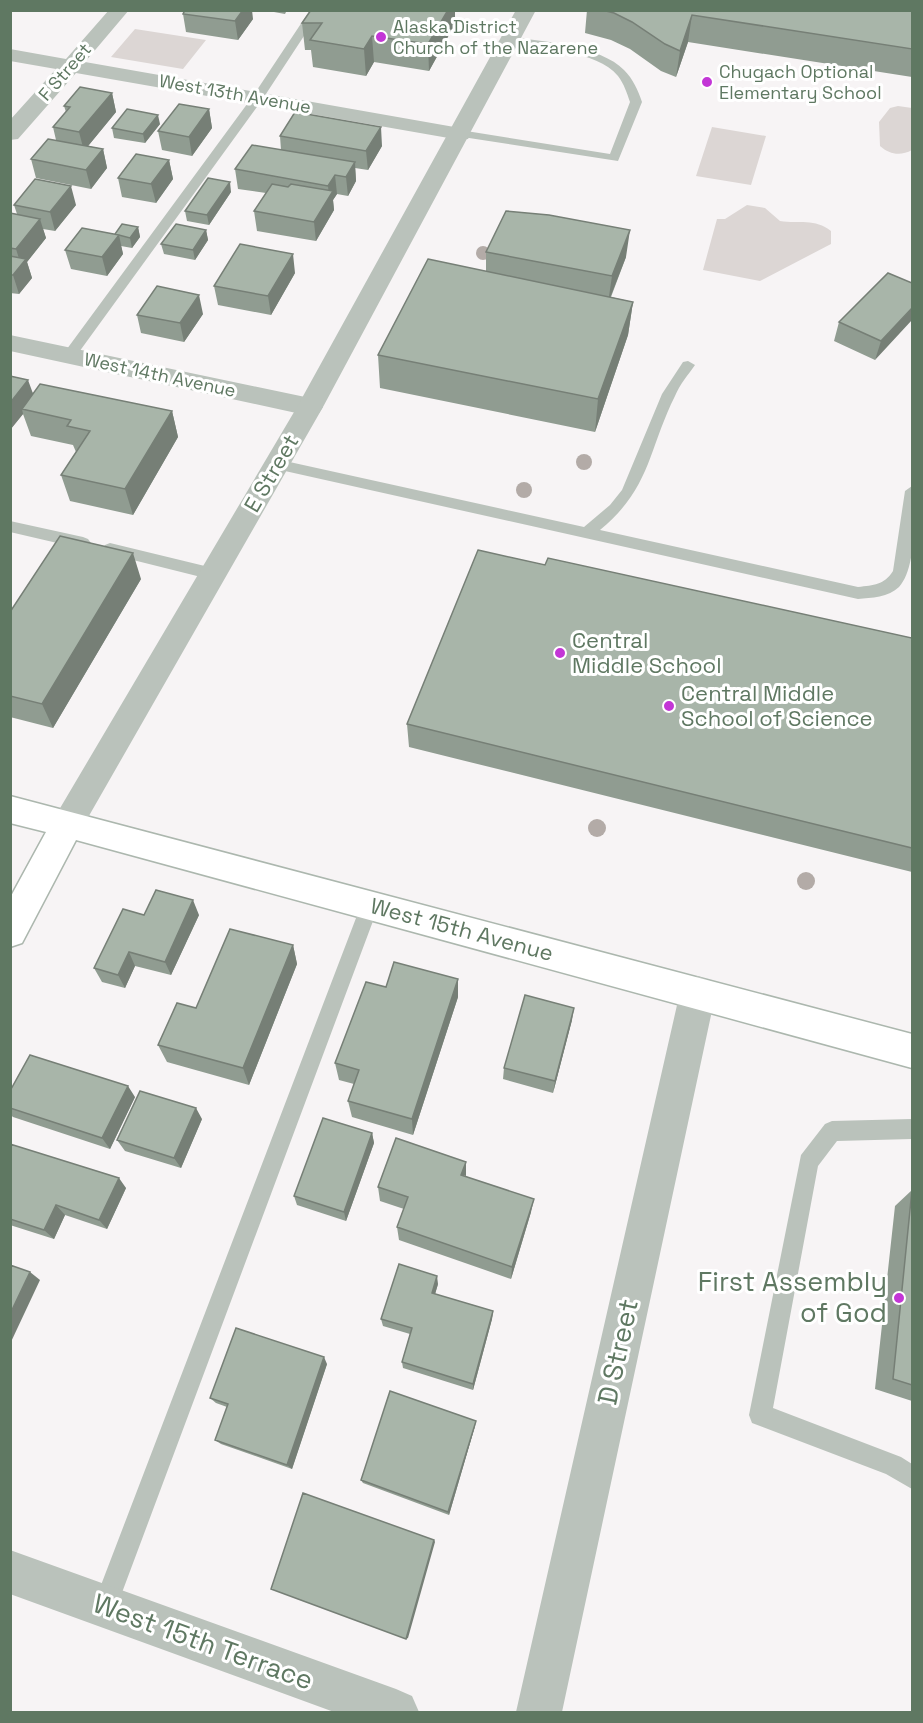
<svg xmlns="http://www.w3.org/2000/svg" width="923" height="1723" viewBox="0 0 923 1723" font-family="'Space Grotesk',sans-serif">
  <style>
    .green { fill: #dcd6d4 }
    .lines { fill: none; stroke-linecap: round; stroke-linejoin: round }
    .secondary-casing { stroke: #acb7ae; stroke-width: 3 }
    .service { fill: #bac2bb; fill-rule: evenodd }
    .minor { fill: #bac2bb; fill-rule: evenodd }
    .tertiary { fill: #bac2bb; fill-rule: evenodd }
    .secondary { fill: #fff; fill-rule: evenodd }
    .tree { fill: #b3aba7 }
    .wall { fill: #909c91 }
    .shaded-wall { fill: #767f76 }
    .building { fill: #a8b5a9; stroke: #767f76; stroke-width: 1.5 }
    .poi-dot { fill: #c336d6; stroke: #fff; stroke-width: 2 }
    .labels { text-anchor: middle; stroke-width: 6; stroke-linejoin: round; paint-order: stroke }
    .far-poi-label { font-size: 18px; fill: #5f7862; stroke: #fff; text-anchor: start }
    .far-street-label { font-size: 18px; fill: #5f7862; stroke: #fff }
    .street-label { font-size: 22px; fill: #5f7862; stroke: #fff }
    .poi-label { font-size: 22px; fill: #5f7862; stroke: #fff; text-anchor: start }
    .near-poi-label { font-size: 27px; fill: #5f7862; stroke: #fff; text-anchor: end }
    .near-street-label { font-size: 27px; fill: #5f7862; stroke: #fff }
  </style>
  <rect width="100%" height="100%" fill="#f7f4f5"/>
  <path class="green" d="M135,29L206,40L183,69L111,57Z
    M898,106L912,108V150C901,156 890,155 880,146L879,122L890,108Z
    M712,127L766,136L751,185L696,176Z
    M747,205L765,208L780,221C799,224 815,218 831,231V244L760,281L703,270L717,219H725Z"/>
  <g class="lines">
    <defs>
      <path id="secondary" d="M10,796L912,1034V1068L76,840L22,943L10,947V898L46,832L10,823Z"/>
    </defs>
    <use href="#secondary" class="secondary-casing"/>
    <path class="service" d="M310,10H321L262,100L74,359H64L62,356L64,353L253,96Z
      M510,37C542,41 601,46 624,70C633,79 638,90 642,102L618,161L456,136L454,134L460,130L610,154L630,102C627,93 624,84 618,76C596,49 538,50 506,42V38Z
      M688,361L695,365C688,375 680,384 675,396C648,450 651,488 600,530L858,587C874,585 884,585 893,571L905,491L912,486C915,511 917,568 899,587C889,597 871,598 858,599L276,469L269,464L276,459L584,527L610,505L622,490L662,394L683,362Z
      M10,521L83,537L88,539L91,543L88,547L83,549L10,532Z
      M110,543L213,568L218,570L221,574L218,578L213,580L105,553L102,549L105,545Z
      M370,897L376,899L379,905L117,1606L114,1615L105,1618L96,1615L93,1606L361,905L364,899Z
      M912,1119V1139L837,1141L818,1166L773,1408L901,1457L912,1464V1489L886,1474L752,1423L749,1415L801,1155L825,1124L832,1121Z"/>
    <path class="minor" d="M109,10H129L85,62L460,128L468,129L471,134L468,139L460,140L76,73L18,139L10,140V120L56,69L10,61V49L66,59Z
      M10,335L310,398L319,401L323,407L319,413L310,416L10,351Z
      M698,976L710,981L716,992L562,1712H516L680,992L686,981Z
      M10,1550L396,1689L412,1696L419,1712H334L10,1594Z"/>
    <path class="tertiary" d="M516,10H536L323,407L78,835L67,839L56,835L51,825L56,815L297,407Z"/>
    <use href="#secondary" class="secondary"/>
  </g>
  <g class="tree">
    <circle cx="483" cy="253" r="7"/>
    <circle cx="584" cy="462" r="8"/>
    <circle cx="524" cy="490" r="8"/>
    <circle cx="597" cy="828" r="9"/>
    <circle cx="806" cy="881" r="9"/>
  </g>
  <path class="wall" d="M263,10H287L285,14Z
    M587,10H912V77L688,42L676,77L661,71L630,49L611,40L585,33Z
    M183,14L253,19L238,40L186,32Z
    M302,23L455,24L429,71L374,62L366,76L313,67L311,50H305Z
    M112,93L116,112L88,146L103,149L107,168L91,189L36,178L31,159L56,140L53,127L66,112L64,106Z
    M209,109L212,128L192,156L162,150L158,131Z
    M160,124L145,143L114,138L112,128Z
    M280,136L382,146L368,170L355,168L356,181L348,196L337,194L333,200L334,210L316,241L257,231L254,211L266,193L238,189L235,169L281,150Z
    M169,160L173,179L156,203L122,197L118,178Z
    M231,192L209,225L187,221L185,211Z
    M14,205H76L55,231L43,229L46,238L27,262L32,278L19,294L10,293V213L17,214Z
    M138,227L140,237L132,248L121,246L123,254L107,276L71,269L65,250Z
    M206,230L208,240L195,260L164,254L161,244Z
    M486,252L626,257L611,297L633,302L628,335L595,432L380,388L378,355L486,271Z
    M295,273L271,315L218,305L214,286Z
    M912,283L875,360L834,341L839,322Z
    M203,314L184,342L141,333L137,315Z
    M10,376L33,393L172,411L178,437L133,515L70,501L61,475L76,452L73,445L31,436L23,414L10,430Z
    M545,565L912,638V872L409,747L407,724Z
    M141,579L53,728L10,717V612Z
    M144,915H199L171,975L135,966L125,988L102,982L94,968Z
    M293,945L297,964L249,1085L167,1062L158,1045L196,1008Z
    M386,987L458,997L413,1135L352,1117L348,1101L354,1084L339,1080L335,1063Z
    M572,1020L553,1093L503,1079L504,1068Z
    M10,1091L135,1097L110,1149L13,1117L10,1114Z
    M202,1119L181,1168L125,1151L117,1140Z
    M372,1133L374,1143L346,1221L297,1205L294,1196Z
    M10,1144L126,1188L107,1229L65,1215L54,1239L10,1225Z
    M466,1176L531,1212L511,1279L399,1240L397,1227L404,1209L380,1201L378,1187Z
    M912,1190V1401L875,1389L895,1206Z
    M438,1284L435,1294L493,1311L492,1319L473,1390L403,1368L402,1362L410,1334L383,1326L381,1319Z
    M327,1364L292,1469L221,1444L215,1440L227,1407L216,1403L210,1398Z
    M475,1426L449,1515L363,1483L361,1480Z"/>
  <path class="shaded-wall" d="M243,10H252L253,19L238,40L235,21Z
    M448,10H455V24L429,71L428,44Z
    M692,15L688,42L676,77L680,51Z
    M372,36L374,62L366,76L364,49Z
    M112,93L116,112L84,151L79,132Z
    M209,109L212,128L192,156L189,137Z
    M158,115L160,124L145,143L143,134Z
    M381,127L382,146L368,170L366,151Z
    M103,149L107,168L91,189L86,170Z
    M169,160L173,179L156,203L151,184Z
    M355,162L356,181L348,196L346,177Z
    M335,175L337,194L333,200L334,210L316,241L314,222L329,196L328,186Z
    M230,182L231,192L209,225L207,215Z
    M71,186L76,205L55,231L50,212Z
    M40,219L46,238L27,262L32,278L19,294L13,275L21,265L16,249Z
    M138,227L140,237L132,248L130,238Z
    M206,230L208,240L195,260L193,250Z
    M630,230L626,257L608,303L612,276Z
    M119,235L123,254L107,276L102,257Z
    M293,254L295,273L271,315L268,296Z
    M199,295L203,314L184,342L180,323Z
    M633,302L628,335L595,432L598,399Z
    M912,308V320L875,360L881,341Z
    M28,380L35,399L22,409L23,414L10,430V403Z
    M172,411L178,437L133,515L125,489Z
    M133,553L141,579L53,728L42,704Z
    M193,900L199,915L171,975L165,962Z
    M293,945L297,964L249,1085L243,1068Z
    M129,952L135,966L125,988L118,975Z
    M458,979V997L413,1135L412,1119Z
    M574,1008L572,1020L553,1093L555,1081Z
    M128,1086L135,1097L110,1149L102,1138Z
    M196,1108L202,1119L181,1168L174,1158Z
    M372,1133L374,1143L346,1221L344,1212Z
    M466,1162V1176L461,1175Z
    M119,1178L126,1188L107,1229L99,1220Z
    M534,1199L531,1212L511,1279L512,1267Z
    M56,1205L65,1215L54,1239L44,1230Z
    M30,1272L40,1280L10,1344V1314Z
    M437,1276L438,1284L433,1301L432,1293Z
    M493,1311L492,1319L473,1390V1384Z
    M324,1357L327,1364L292,1469L287,1465Z
    M476,1421L475,1426L449,1515L448,1512Z
    M434,1540L435,1542L408,1638L406,1639Z"/>
  <path class="building" d="M185,10H243L235,21L183,14Z
    M311,10H448L428,44L372,36L364,49L310,40L322,23H302Z
    M602,10H912V49L692,15L680,51L665,44L632,22L614,13Z
    M80,87L112,93L79,132L53,127L70,107L64,106Z
    M179,104L209,109L189,137L158,131Z
    M127,109L158,115L143,134L112,128Z
    M295,112L381,127L366,151L280,136Z
    M48,139L103,149L86,170L31,159Z
    M252,145L355,162L346,177L335,175L328,186L235,169Z
    M136,154L169,160L151,184L118,178Z
    M208,178L230,182L207,215L185,211Z
    M35,179L71,186L50,212L14,205Z
    M272,184L288,187L291,184L333,191L314,222L254,211Z
    M506,211L549,215L630,230L612,276L486,252Z
    M10,213L40,219L16,249L10,248Z
    M122,224L138,227L130,238L115,234Z
    M176,224L206,230L193,250L161,244Z
    M82,228L119,235L102,257L65,250Z
    M240,244L293,254L268,296L214,286Z
    M10,256L26,259L13,275H10Z
    M428,259L633,302L598,399L378,355Z
    M888,273L912,283V308L881,341L839,322Z
    M157,286L199,295L180,323L137,315Z
    M10,376L28,380L10,403Z
    M40,384L172,411L125,489L61,475L90,431L67,426L71,420L22,409Z
    M60,536L133,553L42,704L10,696V612Z
    M478,550L545,565L548,558L912,638V848L407,724Z
    M156,890L193,900L165,962L129,952L118,975L94,968L123,909L144,915Z
    M230,929L293,945L243,1068L158,1045L177,1003L196,1008Z
    M394,962L458,979L412,1119L348,1101L359,1070L335,1063L366,982L386,987Z
    M525,995L574,1008L555,1081L504,1068Z
    M30,1055L128,1086L102,1138L10,1108V1091Z
    M140,1091L196,1108L174,1158L117,1140Z
    M323,1118L372,1133L344,1212L294,1196Z
    M396,1138L466,1162L461,1175L534,1199L512,1267L397,1227L408,1197L378,1187Z
    M10,1144L119,1178L99,1220L56,1205L44,1230L10,1219Z
    M912,1190V1189V1385L893,1379Z
    M399,1264L437,1276L432,1293L493,1311L473,1384L402,1362L412,1328L381,1319Z
    M10,1265L30,1272L10,1314Z
    M236,1328L324,1357L287,1465L215,1440L228,1404L210,1398Z
    M390,1391L476,1421L448,1512L361,1480Z
    M303,1493L434,1540L406,1639L271,1589Z"/>
  <g class="poi-dot">
    <circle cx="381" cy="37" r="6"/>
    <circle cx="707" cy="82" r="6"/>
    <circle cx="560" cy="653" r="6"/>
    <circle cx="669" cy="706" r="6"/>
    <circle cx="899" cy="1298" r="6"/>
  </g>
  <g class="labels">
    <g class="far-poi-label">
      <text x="393" y="33">Alaska District<tspan x="393" dy="21">Church of the Nazarene</tspan></text>
      <text x="719" y="78">Chugach Optional<tspan x="719" dy="21">Elementary School</tspan></text>
    </g>
    <g class="far-street-label">
      <text transform="translate(65 72) rotate(-49)" y="6">F Street</text>
      <text transform="translate(235 94) rotate(10)" y="6">West 13th Avenue</text>
      <text transform="translate(160 375) rotate(12)" y="6">West 14th Avenue</text>
    </g>
    <g class="street-label">
      <text transform="translate(271 473) rotate(-60)" y="8">E Street</text>
      <text transform="translate(462 929) rotate(15)" y="8">West 15th Avenue</text>
    </g>
    <g class="poi-label">
      <text x="572" y="648">Central<tspan x="572" dy="25">Middle School</tspan></text>
      <text x="681" y="701">Central Middle<tspan x="681" dy="25">School of Science</tspan></text>
    </g>
    <g class="near-poi-label">
      <text x="887" y="1291">First Assembly<tspan x="887" dy="31">of God</tspan></text>
    </g>
    <g class="near-street-label">
      <text transform="translate(618 1352) rotate(-78)" y="9">D Street</text>
      <text transform="translate(203 1642) rotate(20)" y="9">West 15th Terrace</text>
    </g>
  </g>
  <rect width="923" height="1723" fill="none" stroke="#5f7862" stroke-width="24"/>
</svg>
